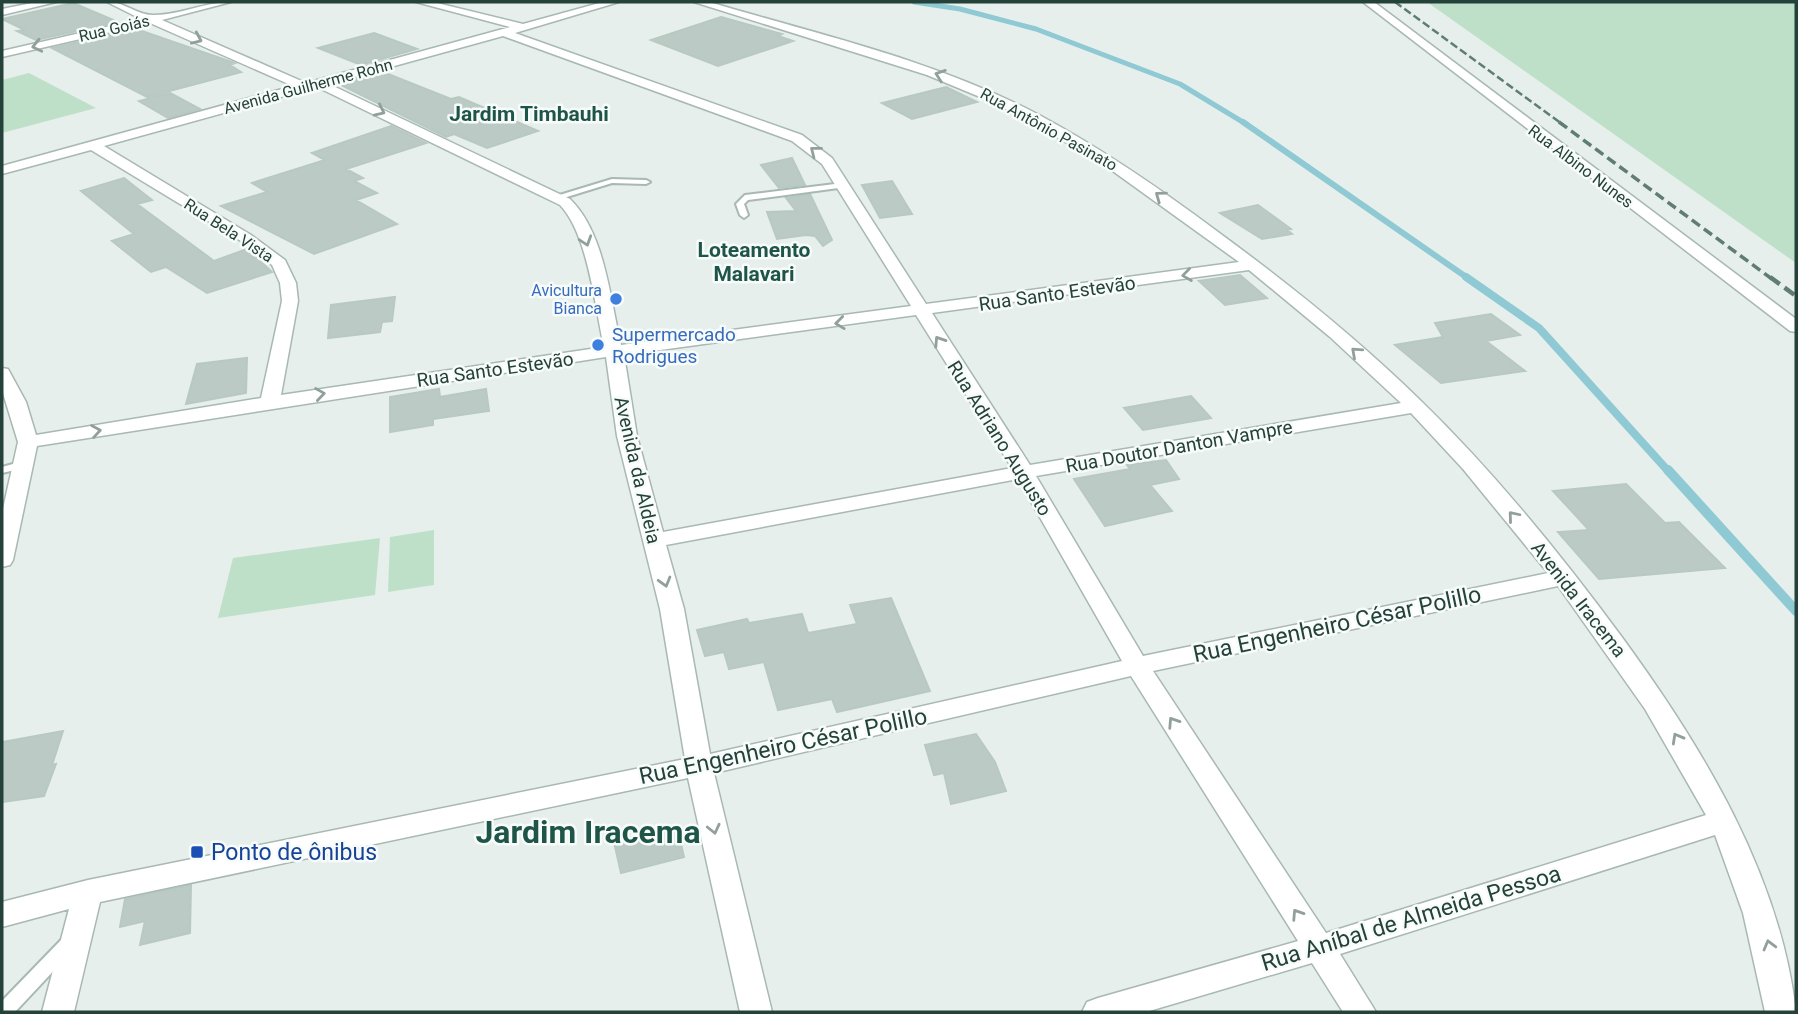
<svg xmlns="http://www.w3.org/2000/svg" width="1798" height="1014" viewBox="0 0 1798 1014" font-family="Roboto,sans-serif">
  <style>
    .green { fill: #bfe0c8 }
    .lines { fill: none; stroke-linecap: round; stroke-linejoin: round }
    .stream-far3 { stroke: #8ec9d4; stroke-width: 5 }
    .stream-far2 { stroke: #8ec9d4; stroke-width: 6 }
    .stream-far1 { stroke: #8ec9d4; stroke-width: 8 }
    .stream { stroke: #8ec9d4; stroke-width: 10 }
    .building { fill: #bbcac4; stroke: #b8c9c2; stroke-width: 2 }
    .service-casing { stroke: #a8b8b2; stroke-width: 4 }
    .minor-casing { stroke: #a8b8b2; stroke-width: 3 }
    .service { fill: #fff; fill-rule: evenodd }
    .minor { fill: #fff; fill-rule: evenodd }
    .rail-far2 { stroke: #5f7d75; stroke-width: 2.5; stroke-dasharray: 8 3.5; stroke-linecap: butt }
    .rail-far1 { stroke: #5f7d75; stroke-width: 3.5; stroke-dasharray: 10 5; stroke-linecap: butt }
    .rail { stroke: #5f7d75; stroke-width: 4.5; stroke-dasharray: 12 6; stroke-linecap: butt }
    .oneway { stroke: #92a09c }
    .shop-dot { fill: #3f7fe0; stroke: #f7fbf9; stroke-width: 2.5 }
    .transit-dot { fill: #1a4fb4; stroke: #f7fbf9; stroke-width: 2.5 }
    .labels { text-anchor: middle; stroke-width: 5; stroke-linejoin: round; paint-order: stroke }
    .far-street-label { font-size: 16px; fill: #24423a; stroke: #f7fbf9 }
    .far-shop-label { font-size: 16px; fill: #366cbe; stroke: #f7fbf9; text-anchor: end }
    .street-label { font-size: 19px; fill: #24423a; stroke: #f7fbf9 }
    .shop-label { font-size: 19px; fill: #366cbe; stroke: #f7fbf9; text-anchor: start }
    .far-district-label { font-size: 21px; font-weight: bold; fill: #1f5548; stroke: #f7fbf9 }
    .near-street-label { font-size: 23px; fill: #24423a; stroke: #f7fbf9 }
    .near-transit-label { font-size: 23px; fill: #164399; stroke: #f7fbf9; text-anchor: start }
    .near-district-label { font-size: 32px; font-weight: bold; fill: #1f5548; stroke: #f7fbf9 }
  </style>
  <rect width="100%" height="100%" fill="#e6efeb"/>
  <path class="green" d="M1427,2H1796V263Z
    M29,73L96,108L2,133V80Z
    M434,530V585L388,592L390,537Z
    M380,538L375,595L218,618L233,558Z"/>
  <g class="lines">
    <path class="stream-far3" d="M914,2L960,9L1036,29L1180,84L1246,124"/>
    <path class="stream-far2" d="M1243,122L1469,279"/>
    <path class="stream-far1" d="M1466,277L1539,328L1669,472"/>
    <path class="stream" d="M1668,470L1796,611"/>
  </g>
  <path class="building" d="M73,3L118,22L36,40L17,31L25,30L2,19Z
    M721,17L782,34L778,36L793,41L718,66L651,40Z
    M136,29L235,63L230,65L241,72L147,97L52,48Z
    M374,33L417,49L361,65L318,48Z
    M383,72L451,99L459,97L538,131L487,148L454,134L446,137L339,84Z
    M946,87L977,102L912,119L882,103Z
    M170,93L200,109L168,118L139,101Z
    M391,126L426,143L346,169L363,178L354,181L377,193L356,200L397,224L314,254L221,206L267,192L252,183L325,160L312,153Z
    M792,158L805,185L779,188L761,165Z
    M124,178L152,200L137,204L214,261L247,249L272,272L207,293L166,267L151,272L112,241L134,234L81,191Z
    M892,181L912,214L880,218L862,185Z
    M810,194L832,240L823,246L815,236L806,235L777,239L767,212L796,211L786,198Z
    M1258,205L1291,229L1287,230L1292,234L1262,239L1220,213Z
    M1240,275L1267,298L1225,305L1199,281Z
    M395,297L392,321L382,322L380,332L328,338L331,305Z
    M1491,314L1520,335L1486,341L1525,371L1441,383L1395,345L1443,337L1435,323Z
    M247,358L246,393L186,404L197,364Z
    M439,389L440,397L486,389L489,411L433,419V425L390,432V397Z
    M1191,396L1211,418L1143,430L1124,408Z
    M1166,460L1179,479L1150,485L1172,511L1105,526L1074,479L1130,469L1127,465Z
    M1626,484L1665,523L1679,522L1725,568L1599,579L1558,532L1589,530L1553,491Z
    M891,598L930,691L837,712L832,699L778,710L764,662L729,669L724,652L705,656L697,630L747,619L749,623L802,614L808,633L857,624L850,605Z
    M63,731L52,765L56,764L44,796L2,802V742Z
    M976,734L995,762L1006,791L951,804L944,773L934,775L925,745Z
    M677,827L684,857L621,873L614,842Z
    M191,885L190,933L140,945L145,921L120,927L125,899Z"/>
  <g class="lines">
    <defs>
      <path id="service" d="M612,179L646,180L650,182L646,184L612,183L557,200L553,197Z
        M843,183L847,185L846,187L748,200L744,204L748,215L744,218L740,215L736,204L745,195Z
        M24,461L30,465L28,467L2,473V467Z
        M68,936L74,939L77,944L74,949L15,1012H2V1001L62,939Z"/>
      <path id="minor" d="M37,2H56L2,15V9Z
        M107,2C124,1 138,16 154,15C180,15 205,2 231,2L162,20L306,83L510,27L416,2H433L523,24L603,2H619L515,33L802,135L832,158L926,304L1239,262L1096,159L997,104L927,75L694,2H709C821,35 938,61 1041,116C1104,150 1162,190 1218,232C1289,284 1359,340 1422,402C1496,474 1563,557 1624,640C1704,750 1780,875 1796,1012H1765L1743,913L1715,835L1340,954L1376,1012H1343L1312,963L1146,1012H1082L1087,1002L1098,998L1298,941L1131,676L714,773L772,1012H740L688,778L100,902L74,1012H42L69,909L2,927V902L88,880L685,759L660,609L617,436L606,357L37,446L13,560L10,565L2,567V513L18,442L2,390V368L8,369L26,402L36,435L261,398L282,301L280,283L272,265L241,241L91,150L2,174V166L293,86L150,23L2,57V51L141,19ZM503,36L792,141L822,164L911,306L621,345C610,299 605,233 570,199L329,84ZM317,87L560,205C588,234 595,307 604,347L281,395L298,301L296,283L285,260L251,235L104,146ZM1249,270L1330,337L1401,403L1030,465L932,313ZM916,315L1012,468L663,532L637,436L624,355ZM1411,413L1463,469L1548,573L1143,656L1036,476ZM1018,479L1122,661L710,754L684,609L666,545ZM1558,586L1645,709L1706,815L1326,933L1153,671Z
        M1363,2H1374L1796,319V332L1790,331Z"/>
    </defs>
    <use href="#service" class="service-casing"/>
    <use href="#minor" class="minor-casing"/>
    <use href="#service" class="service"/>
    <use href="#minor" class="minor"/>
    <path class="rail-far2" d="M1395,2L1562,124"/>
    <path class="rail-far1" d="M1559,122L1772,279"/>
    <path class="rail" d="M1770,277L1796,296"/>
  </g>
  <defs><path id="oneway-chevron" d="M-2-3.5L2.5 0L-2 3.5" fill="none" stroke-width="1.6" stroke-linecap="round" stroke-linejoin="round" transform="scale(1.75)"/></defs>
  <g class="oneway">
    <use href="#oneway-chevron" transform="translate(197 39) rotate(24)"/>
    <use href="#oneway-chevron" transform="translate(37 46) rotate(167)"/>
    <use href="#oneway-chevron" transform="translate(940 75) rotate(-161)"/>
    <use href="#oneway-chevron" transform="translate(380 111) rotate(25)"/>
    <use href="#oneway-chevron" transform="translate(815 151) rotate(-142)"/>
    <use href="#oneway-chevron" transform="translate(1160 196) rotate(-144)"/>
    <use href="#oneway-chevron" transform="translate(586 241) rotate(72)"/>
    <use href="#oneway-chevron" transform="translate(1187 275) rotate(172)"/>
    <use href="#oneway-chevron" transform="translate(840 323) rotate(173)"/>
    <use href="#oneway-chevron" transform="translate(939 341) rotate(-123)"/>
    <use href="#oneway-chevron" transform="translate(1356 352) rotate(-138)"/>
    <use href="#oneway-chevron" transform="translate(320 394) rotate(-8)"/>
    <use href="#oneway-chevron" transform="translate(96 431) rotate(-9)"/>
    <use href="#oneway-chevron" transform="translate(1513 516) rotate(-130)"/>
    <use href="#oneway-chevron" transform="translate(665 582) rotate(74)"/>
    <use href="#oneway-chevron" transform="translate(1173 722) rotate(-123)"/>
    <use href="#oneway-chevron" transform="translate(1677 738) rotate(-119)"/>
    <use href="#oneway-chevron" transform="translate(714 829) rotate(77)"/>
    <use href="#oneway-chevron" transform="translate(1297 914) rotate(-123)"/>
    <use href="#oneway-chevron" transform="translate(1769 945) rotate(-105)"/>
  </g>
  <g class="shop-dot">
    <circle cx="616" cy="299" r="7"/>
    <circle cx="598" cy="345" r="7"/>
  </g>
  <rect class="transit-dot" x="190" y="845" width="14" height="14" rx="3.5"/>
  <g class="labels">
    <g class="far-street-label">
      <text transform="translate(114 28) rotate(-13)" y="6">Rua Goiás</text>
      <text transform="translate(308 86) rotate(-15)" y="6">Avenida Guilherme Rohn</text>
      <text transform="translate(1049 129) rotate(29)" y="6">Rua Antônio Pasinato</text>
      <text transform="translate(1581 166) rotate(37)" y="6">Rua Albino Nunes</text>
      <text transform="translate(229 230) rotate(33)" y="6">Rua Bela Vista</text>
    </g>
    <g class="far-shop-label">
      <text x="602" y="296">Avicultura<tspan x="602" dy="18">Bianca</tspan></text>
    </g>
    <g class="street-label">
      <text transform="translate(1057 293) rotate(-8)" y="7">Rua Santo Estevão</text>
      <text transform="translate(495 369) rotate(-8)" y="7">Rua Santo Estevão</text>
      <text transform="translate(1000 438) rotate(58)" y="7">Rua Adriano Augusto</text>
      <text transform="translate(1179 446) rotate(-10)" y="7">Rua Doutor Danton Vampre</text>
      <text transform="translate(638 470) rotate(77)" y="7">Avenida da Aldeia</text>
      <text transform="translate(1579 599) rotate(52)" y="7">Avenida Iracema</text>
    </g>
    <g class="shop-label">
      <text x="612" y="341">Supermercado<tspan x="612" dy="22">Rodrigues</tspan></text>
    </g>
    <g class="far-district-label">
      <text x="529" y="121">Jardim Timbauhi</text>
      <text x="754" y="257">Loteamento<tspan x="754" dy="24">Malavari</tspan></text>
    </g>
    <g class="near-street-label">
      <text transform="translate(1337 624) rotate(-12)" y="8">Rua Engenheiro César Polillo</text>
      <text transform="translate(783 746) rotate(-12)" y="8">Rua Engenheiro César Polillo</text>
      <text transform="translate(1411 918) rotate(-17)" y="8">Rua Aníbal de Almeida Pessoa</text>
    </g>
    <g class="near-transit-label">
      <text x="211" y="860">Ponto de ônibus</text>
    </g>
    <g class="near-district-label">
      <text x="588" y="843">Jardim Iracema</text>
    </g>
  </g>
  <rect width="1798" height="1014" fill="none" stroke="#24423a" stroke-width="7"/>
</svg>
